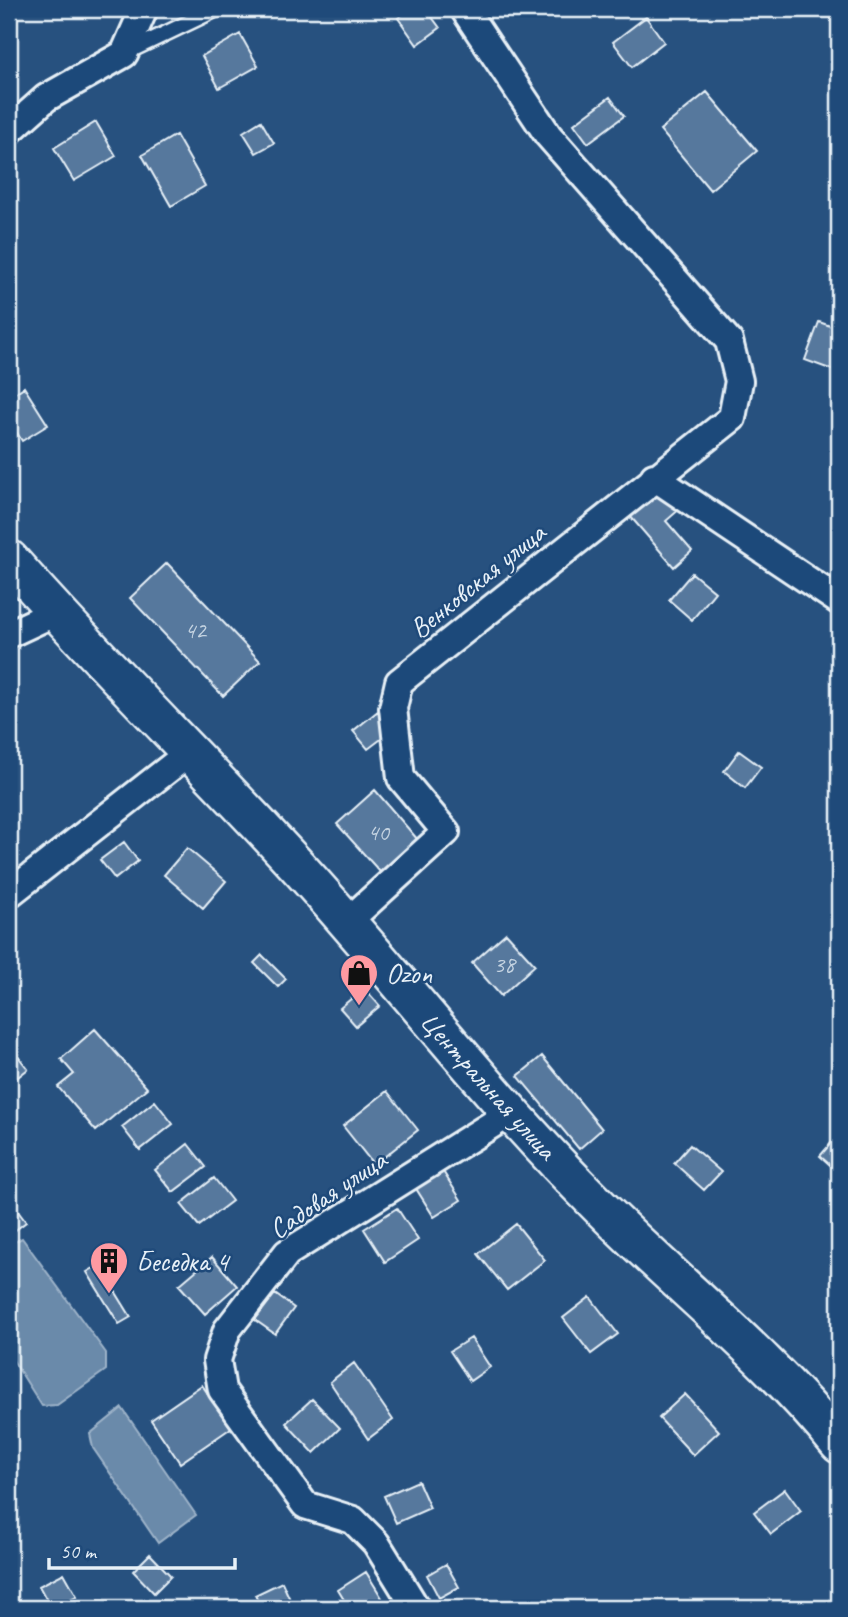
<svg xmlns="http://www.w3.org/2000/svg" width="848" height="1617" viewBox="0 0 848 1617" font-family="Caveat,sans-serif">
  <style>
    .water { fill: #6b8aaa; stroke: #9db3c9; stroke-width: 2 }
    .building { fill: #57789d; stroke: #e8f1f8; stroke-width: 2 }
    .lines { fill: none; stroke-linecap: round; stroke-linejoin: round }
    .service-casing { stroke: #e8f1f8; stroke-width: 19 }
    .minor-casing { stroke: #e8f1f8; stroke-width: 32 }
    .secondary-casing { stroke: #e8f1f8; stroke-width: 42 }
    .service { stroke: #1f4a7a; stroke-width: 14 }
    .minor { stroke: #1f4a7a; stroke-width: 26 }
    .secondary { stroke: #1f4a7a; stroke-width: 37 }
    .labels { text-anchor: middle; stroke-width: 5; stroke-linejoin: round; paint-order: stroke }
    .number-label { font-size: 24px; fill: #c4d3e1 }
    .street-label { font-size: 28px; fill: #e8f1f8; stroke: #1f4a7a }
    .poi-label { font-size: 28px; fill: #e8f1f8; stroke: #1f4a7a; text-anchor: start }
  </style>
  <rect width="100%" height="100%" fill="#27517f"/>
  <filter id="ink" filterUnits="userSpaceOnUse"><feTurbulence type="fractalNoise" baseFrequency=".0143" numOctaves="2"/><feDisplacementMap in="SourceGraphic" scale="14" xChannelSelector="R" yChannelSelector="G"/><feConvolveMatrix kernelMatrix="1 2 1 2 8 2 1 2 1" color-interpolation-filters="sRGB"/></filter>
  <g filter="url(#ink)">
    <path class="water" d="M22,1238L106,1353V1370L57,1405L42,1406L9,1354V1245Z
      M122,1408L196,1515L158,1543L93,1448L90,1434Z"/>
    <path class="building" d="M410,9H426L440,28L417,45L398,18Z
      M646,17L664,42L632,67L613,42Z
      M240,34L258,66L219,88L202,56Z
      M707,92L757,151L710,190L660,130Z
      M610,97L624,116L588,143L574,124Z
      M261,121L274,143L256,153L243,132Z
      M96,122L116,156L74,181L54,148Z
      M176,135L205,186L171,206L142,155Z
      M819,322L839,329L838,372L805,360Z
      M24,387L48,425L22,441L9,420V397Z
      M663,487L681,508L666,521L692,551L674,567L630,516Z
      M167,563L260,661L223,696L130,598Z
      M692,573L715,592L692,620L669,600Z
      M378,711L393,730L368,749L353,731Z
      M739,751L761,767L745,788L724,771Z
      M375,790L418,840L381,873L337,824Z
      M124,842L138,861L115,879L100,860Z
      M187,848L226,881L203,908L164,875Z
      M506,933L535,965L501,996L472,963Z
      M262,955L286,979L278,987L254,963Z
      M364,988L380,1006L356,1026L340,1008Z
      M95,1029L147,1088L96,1131L58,1087L74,1074L61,1059Z
      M9,1045L28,1069L9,1084Z
      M542,1056L602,1129L579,1149L518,1076Z
      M387,1091L418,1130L374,1165L343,1126Z
      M155,1101L173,1124L140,1150L122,1127Z
      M9,1133L18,1145L9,1152Z
      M839,1134V1173L820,1156Z
      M188,1144L206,1167L173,1192L155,1170Z
      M690,1145L721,1172L704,1190L674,1163Z
      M442,1170L461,1200L434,1217L415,1187Z
      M214,1178L232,1201L199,1226L181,1204Z
      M11,1202L26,1222L9,1235V1204Z
      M397,1208L418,1240L385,1262L364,1229Z
      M516,1224L545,1260L507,1290L478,1254Z
      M212,1257L237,1286L205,1314L179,1285Z
      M99,1265L131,1317L119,1324L87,1272Z
      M275,1294L294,1308L275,1334L255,1320Z
      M590,1297L618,1334L591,1354L563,1318Z
      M471,1338L490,1367L470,1381L450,1351Z
      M354,1363L393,1420L368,1439L330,1382Z
      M202,1385L231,1428L180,1463L151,1420Z
      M685,1394L719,1431L693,1455L659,1418Z
      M312,1399L340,1428L314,1453L286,1423Z
      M418,1481L430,1508L396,1523L384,1496Z
      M785,1489L801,1511L771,1534L754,1512Z
      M150,1554L171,1576L154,1593L133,1571Z
      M446,1564L459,1587L439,1598L427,1575Z
      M366,1572L382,1598L365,1608H349L338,1590Z
      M64,1573L77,1596L51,1608L39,1586Z
      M282,1582L292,1604L284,1608H261L255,1595Z"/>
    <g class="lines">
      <defs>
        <path id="service" d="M127,52L217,9"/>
        <path id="minor" d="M9,131L46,98L124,54L144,9
          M654,477L839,601
          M9,634L56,612
          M9,894L190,752
          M347,922L446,832L401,778L393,708L399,682L732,418L739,381L729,341L548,135L464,9
          M416,1608L376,1543L353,1520L305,1505L222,1390L217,1360L227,1330L287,1253L512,1112"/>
        <path id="secondary" d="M9,559C103,666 205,765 301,870C401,980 491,1099 597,1204C677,1285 768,1355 839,1444"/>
      </defs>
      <use href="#service" class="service-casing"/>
      <use href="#minor" class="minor-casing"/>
      <use href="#secondary" class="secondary-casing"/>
      <use href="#service" class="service"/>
      <use href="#minor" class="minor"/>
      <use href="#secondary" class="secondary"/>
    </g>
  </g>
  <defs>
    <symbol id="shop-pin" viewBox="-11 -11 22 30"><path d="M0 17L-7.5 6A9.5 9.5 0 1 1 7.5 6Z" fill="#ff9aa2" stroke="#1f4a7a"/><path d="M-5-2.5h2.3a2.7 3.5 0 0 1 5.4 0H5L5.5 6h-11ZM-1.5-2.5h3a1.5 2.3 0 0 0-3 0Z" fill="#111"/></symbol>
    <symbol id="building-pin" viewBox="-11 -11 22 30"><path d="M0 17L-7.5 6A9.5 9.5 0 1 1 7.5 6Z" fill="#ff9aa2" stroke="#1f4a7a"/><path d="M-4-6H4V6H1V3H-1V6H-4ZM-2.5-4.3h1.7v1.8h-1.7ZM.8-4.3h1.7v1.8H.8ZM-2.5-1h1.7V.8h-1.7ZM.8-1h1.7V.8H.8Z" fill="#111"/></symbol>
  </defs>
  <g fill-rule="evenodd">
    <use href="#shop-pin" x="337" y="951" width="44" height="60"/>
    <use href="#building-pin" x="87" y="1239" width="44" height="60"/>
  </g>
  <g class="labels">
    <g class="number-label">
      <text x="195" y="638">42</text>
      <text x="378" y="840">40</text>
      <text x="504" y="972">38</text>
    </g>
    <g class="street-label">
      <text transform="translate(477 580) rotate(-39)" y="10">Венковская улица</text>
      <text transform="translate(489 1085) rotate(48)" y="10">Центральная улица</text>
      <text transform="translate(327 1194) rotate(-34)" y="10">Садовая улица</text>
    </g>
    <g class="poi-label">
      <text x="386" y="983">Ozon</text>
      <text x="136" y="1271">Беседка 4</text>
    </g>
  </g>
  <rect width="848" height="1617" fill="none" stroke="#1f4a7a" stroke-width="35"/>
  <rect x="18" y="18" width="813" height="1582" fill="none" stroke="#e8f1f8" stroke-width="2.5" filter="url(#ink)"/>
  <path d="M49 1558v10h186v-10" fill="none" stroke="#e8f1f8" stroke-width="3.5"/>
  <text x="60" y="1558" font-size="21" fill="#e8f1f8" stroke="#1f4a7a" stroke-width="5" paint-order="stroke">50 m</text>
</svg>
